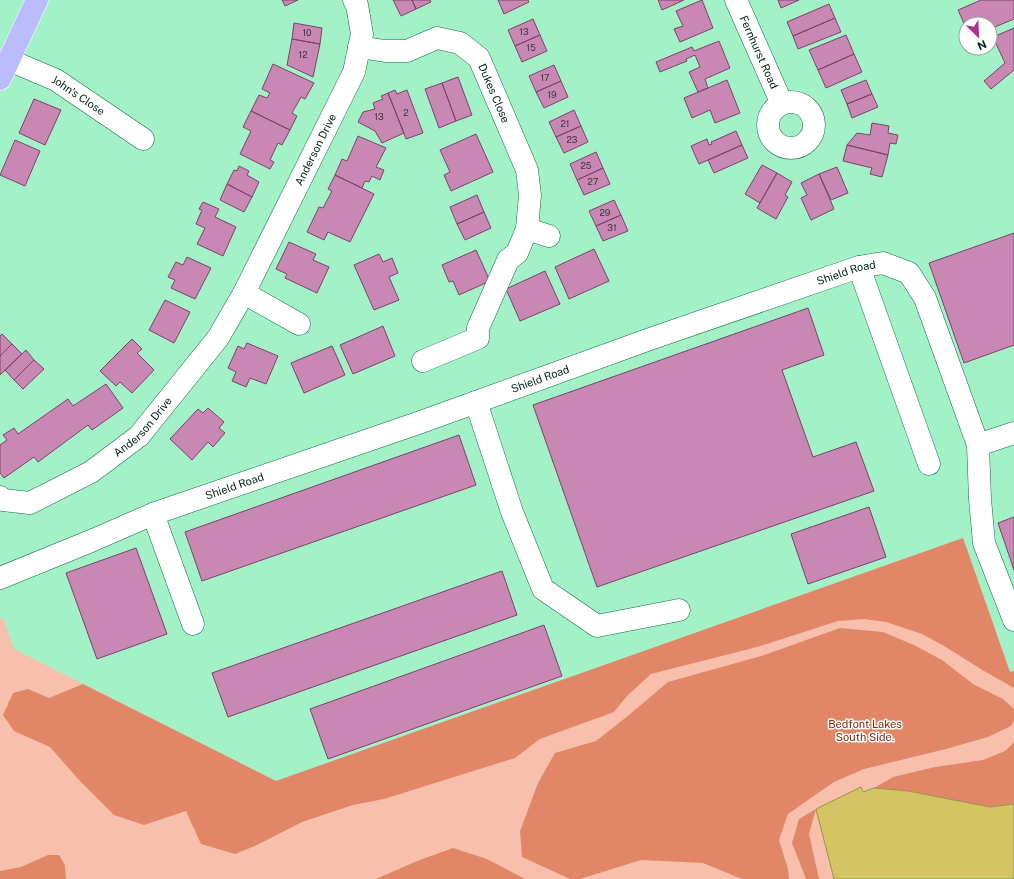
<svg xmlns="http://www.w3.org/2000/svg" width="1014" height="879" viewBox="0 0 1014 879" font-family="'Public Sans',sans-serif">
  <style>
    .green { fill: #f8c0ac }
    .forest { fill: #e18767 }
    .water { fill: #d4c463; stroke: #95944b }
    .building { fill: #c888b3; stroke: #7c426a }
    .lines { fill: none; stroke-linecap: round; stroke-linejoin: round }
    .minor-casing { stroke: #166946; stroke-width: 23 }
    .major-casing { stroke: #fff; stroke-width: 23 }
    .minor { stroke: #fff; stroke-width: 22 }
    .major { stroke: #babcfe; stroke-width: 22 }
    .labels { text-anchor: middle; stroke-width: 3; stroke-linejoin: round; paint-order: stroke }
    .number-label { font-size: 9px; fill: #343c3c }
    .street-label { font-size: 11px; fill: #022314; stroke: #fefefe }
    .park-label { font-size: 11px; fill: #7c2b09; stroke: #fefefe }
  </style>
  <rect width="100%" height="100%" fill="#a3f1c7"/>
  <path class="green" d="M963,538L1010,672L1014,671V879H0V619L3,618L14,649L276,781Z"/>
  <path class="forest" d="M963,538L1010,672L1014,671V688L984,671L944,646L922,634L886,622L864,619L838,621L757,647L651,674L627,696L614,712L540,739L515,758L384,799L353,805L302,822L257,845L235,854L201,844L186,811L144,825L114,815L79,780L50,747L14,731L3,715L13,693L28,689L49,698L83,684L276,781Z
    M840,628L883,632L914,645L942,660L973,684L1003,699L1014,709V721L1011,726L988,737L946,749L864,769L834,782L788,814L779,840L788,869L789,879H742L703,863L641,860L580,879H570L522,857L520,831L538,783L555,753L596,741L629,715L668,682L761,656Z
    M1014,742V804L990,807L908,791L874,788L893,777L935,767L983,760L1005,751Z
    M816,809L809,834L819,879H806L792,843L799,819Z
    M453,848L487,859L525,879H376L417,861Z
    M48,855H59L65,865L66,879H0V871L21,867Z"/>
  <path class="water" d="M861,787L863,792L874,788L908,791L990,807L1014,804V879H834L816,809Z"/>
  <path class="building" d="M282,0H298L285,6Z
    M393,0H412L416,9L401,16Z
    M412,0H430L431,2L416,9Z
    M498,0H528L529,2L504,14Z
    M658,0H684L662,10Z
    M702,0L713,28L680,42L674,29L683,26L676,11Z
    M778,0H799L781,8Z
    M981,0H1014V19L990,29V24H966V28L958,10Z
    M829,4L835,18L793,36L787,22Z
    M835,18L841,32L798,49L793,36Z
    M533,19L540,35L515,46L508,30Z
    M294,23L322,28L320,44L292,39Z
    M1014,28V70L991,89L984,81L1005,63L993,37Z
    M540,35L547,51L522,62L515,46Z
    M846,35L854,54L818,70L809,50Z
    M292,39L320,44L313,77L287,65Z
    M719,41L730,68L705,79L708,88L698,92L689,72L700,67L695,55L686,59L687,61L660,72L656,62L692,47L694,51Z
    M854,54L862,72L826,88L818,70Z
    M273,64L314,83L305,99L301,97L292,113L297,116L290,130L251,111L259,95L267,98L270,93L262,89Z
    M554,65L561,81L536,92L529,76Z
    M458,77L472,115L456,121L442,83Z
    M727,80L740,113L715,123L710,110L692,118L684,98Z
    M866,80L872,94L847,104L841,90Z
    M561,81L568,97L544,108L536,92Z
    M442,83L456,121L439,128L425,89Z
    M395,90L397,94L407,90L423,133L406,139L388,93Z
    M388,93L404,133L382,143L375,131L358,122L363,112L375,109L373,103L383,99L381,96Z
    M872,94L878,107L852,118L847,104Z
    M34,99L61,110L45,145L19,133Z
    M574,110L581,126L556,137L549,122Z
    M251,111L290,130L282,145L278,143L270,160L274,162L270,169L240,154L251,131L243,127Z
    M872,123L889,126L888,133L898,135L896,144L890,143L888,155L847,145L857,133L870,135Z
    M581,126L588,142L564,153L556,137Z
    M736,131L742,145L699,164L691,146L707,139L709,145L712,144L711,142Z
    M476,134L493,172L451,191L444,175L450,172L440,150Z
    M358,136L386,148L376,167L384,170L380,180L372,176L369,182L365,181L362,188L335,175L342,159L347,161Z
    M15,140L40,151L25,186L0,175Z
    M742,145L748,158L714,173L708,160Z
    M847,145L888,155L882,177L870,174L872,168L843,161Z
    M596,152L603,168L577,180L570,164Z
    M762,165L777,173L760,203L745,194Z
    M239,166L249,171L247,175L259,182L252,197L227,184L234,170L237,171Z
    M837,167L848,193L831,200L819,174Z
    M603,168L610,184L584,195L577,180Z
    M777,173L792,182L785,195L788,197L776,219L757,208Z
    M819,174L834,209L811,220L801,198L807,195L801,183Z
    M335,175L374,194L350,242L328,232L324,240L307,232L319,207L323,208L332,191L328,189Z
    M227,184L252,197L244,212L220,200Z
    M477,195L484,212L457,224L450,207Z
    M614,200L621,215L596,226L589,211Z
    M203,202L219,209L215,217L236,227L223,256L197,244L205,228L196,224L202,210L199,209Z
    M484,212L491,228L465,240L457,224Z
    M621,215L628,231L603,241L596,226Z
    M1014,233V345L964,363L929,263Z
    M289,242L316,254L313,260L329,267L317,293L285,278L287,274L276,269Z
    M594,249L609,281L569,299L555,267Z
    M476,250L490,281L459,295L453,281L449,282L442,265Z
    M379,254L383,262L392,258L398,273L389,277L399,300L374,310L354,265Z
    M187,257L211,268L195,299L171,288L175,280L168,277L176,262L183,265Z
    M545,271L560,304L520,321L506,289Z
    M165,300L190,312L174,343L149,330Z
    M808,308L824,355L782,370L813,457L856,442L874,491L597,587L533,405Z
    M383,326L395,356L353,374L340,345Z
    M2,334L12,344L0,356V336Z
    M132,339L142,349L137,353L154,370L132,393L120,382L116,386L100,371Z
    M247,343L278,356L266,384L250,378L246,387L232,381L236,372L228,368L238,346L244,349Z
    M12,344L22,354L0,375V356Z
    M332,346L345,375L304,393L291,363Z
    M26,350L34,360L14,380L5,370Z
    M34,360L44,369L23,389L14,380Z
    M106,384L123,408L92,430L88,425L38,462L34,457L4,478L0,473V445L7,440L3,435L14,428L18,434L68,399L73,406Z
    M208,408L224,422L219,428L225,433L213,447L208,442L192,460L170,439L198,409L203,413Z
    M459,435L476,485L202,581L185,532Z
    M869,507L886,557L808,584L791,534Z
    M1014,517V570L998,523Z
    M136,548L167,634L97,659L66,573Z
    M502,571L517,615L228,717L212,673Z
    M544,625L562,676L328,759L310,709Z"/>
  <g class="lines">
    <defs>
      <g id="minor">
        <path id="s1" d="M736,0L782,104"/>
        <path id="s2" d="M359,47L385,51H407L437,38L460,43L479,58L527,170L530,195L527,229L517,253L508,260L478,328V338L423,361"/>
        <path id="s3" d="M9,60L56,80L143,139"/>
        <circle cx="791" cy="125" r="23"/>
        <path d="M527,229L549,236"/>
        <path d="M859,267L929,464"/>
        <path d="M244,293L299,324"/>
        <path d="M476,402L512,512L543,589L597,626L679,610"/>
        <path d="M978,445L1014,433"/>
        <path id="s4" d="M0,497L3,500L30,503L91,472L139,436L218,338L244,293L354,72L362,34L357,5L354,0"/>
        <path d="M153,514L193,624"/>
        <path id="s5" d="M0,578L91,541L153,514L421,422L650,339L859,267L883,263L909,273L925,298L978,445L980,499L984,543L1014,620"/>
      </g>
      <path id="major" d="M0,79L37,0"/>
    </defs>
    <use href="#minor" class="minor-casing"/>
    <use href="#major" class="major-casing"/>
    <use href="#minor" class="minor"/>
    <use href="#major" class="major"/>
  </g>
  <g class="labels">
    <g class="number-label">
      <text x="524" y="35">13</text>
      <text x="307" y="36">10</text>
      <text x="531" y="51">15</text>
      <text x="303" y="58">12</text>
      <text x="545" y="81">17</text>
      <text x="552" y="98">19</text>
      <text x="406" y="116">2</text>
      <text x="379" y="120">13</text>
      <text x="565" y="127">21</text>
      <text x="572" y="143">23</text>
      <text x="586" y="169">25</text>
      <text x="593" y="185">27</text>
      <text x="605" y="216">29</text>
      <text x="612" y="231">31</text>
    </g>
    <g class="street-label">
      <text dy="4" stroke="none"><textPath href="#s1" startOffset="57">Fernhurst Road</textPath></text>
      <text dy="4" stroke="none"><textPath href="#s2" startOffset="167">Dukes Close</textPath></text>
      <text dy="4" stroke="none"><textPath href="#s3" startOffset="78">John's Close</textPath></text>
      <text dy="4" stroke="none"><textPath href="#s4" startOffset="498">Anderson Drive</textPath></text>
      <text dy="4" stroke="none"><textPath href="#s5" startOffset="900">Shield Road</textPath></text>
      <text dy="4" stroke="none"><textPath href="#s5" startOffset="576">Shield Road</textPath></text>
      <text dy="4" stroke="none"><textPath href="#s4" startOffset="169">Anderson Drive</textPath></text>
      <text dy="4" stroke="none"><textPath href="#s5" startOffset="252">Shield Road</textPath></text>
    </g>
    <g class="park-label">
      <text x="865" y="728">Bedfont Lakes<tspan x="865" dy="13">South Side.</tspan></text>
    </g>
  </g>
  <g transform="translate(978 36) rotate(156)"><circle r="19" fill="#fefefe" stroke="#99a6a0"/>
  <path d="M0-3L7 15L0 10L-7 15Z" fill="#ab358d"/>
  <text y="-6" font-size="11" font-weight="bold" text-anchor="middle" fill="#022314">N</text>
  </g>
</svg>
